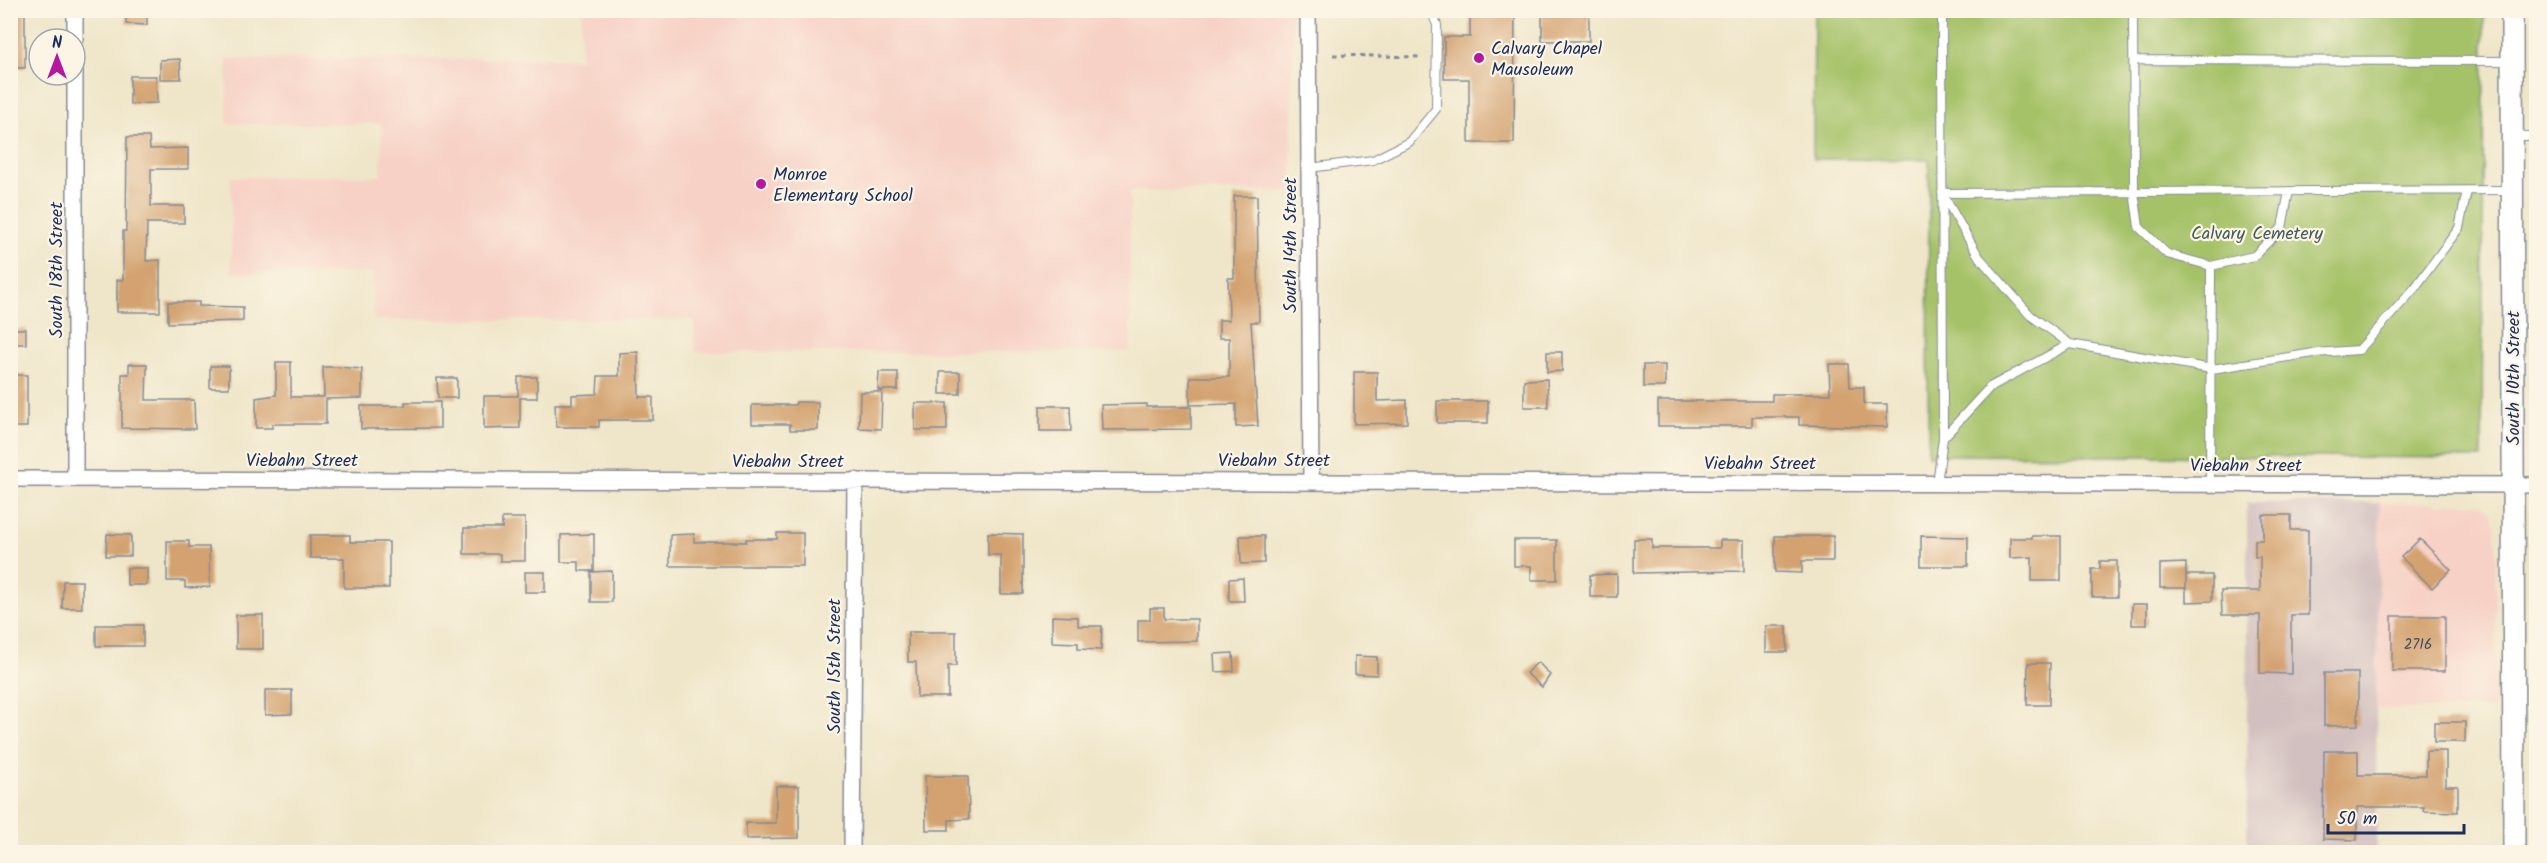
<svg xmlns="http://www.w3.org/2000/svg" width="2547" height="863" viewBox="0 0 2547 863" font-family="Kalam,sans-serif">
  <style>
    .built { fill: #f7d1c6 }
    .industrial { fill: #d2bfbf }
    .green { fill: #a6c269; stroke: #607864; stroke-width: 1.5 }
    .building { fill: #d3a26f }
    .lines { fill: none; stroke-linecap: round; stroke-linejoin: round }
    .lane-casing { stroke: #858a94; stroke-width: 10 }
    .street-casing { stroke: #858a94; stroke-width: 18 }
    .secondary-casing { stroke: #858a94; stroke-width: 24 }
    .path { stroke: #858a94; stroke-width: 3; stroke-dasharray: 4.5 4.5; stroke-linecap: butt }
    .lane { stroke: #fff; stroke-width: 8 }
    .street { stroke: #fff; stroke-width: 15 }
    .secondary { stroke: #fff; stroke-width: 21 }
    .poi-dot { fill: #b5179e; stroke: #fcf5e5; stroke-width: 2 }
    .labels { text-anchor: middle; stroke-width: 4.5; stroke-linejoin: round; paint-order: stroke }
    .number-label { font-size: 15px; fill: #494c62 }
    .poi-label { font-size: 18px; fill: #1b2f5e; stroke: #fcf5e5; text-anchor: start }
    .park-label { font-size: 18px; fill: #455b61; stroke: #fcf5e5 }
    .street-label { font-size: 18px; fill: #1b2f5e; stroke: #fcf5e5 }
  </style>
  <rect width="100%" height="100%" fill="#fcf5e5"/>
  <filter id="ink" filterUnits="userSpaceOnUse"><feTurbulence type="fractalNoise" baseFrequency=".0167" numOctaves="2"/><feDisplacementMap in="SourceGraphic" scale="12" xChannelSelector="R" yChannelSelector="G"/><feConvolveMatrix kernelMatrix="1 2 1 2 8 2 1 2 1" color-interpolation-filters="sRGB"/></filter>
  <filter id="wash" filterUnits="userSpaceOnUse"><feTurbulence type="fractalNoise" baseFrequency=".008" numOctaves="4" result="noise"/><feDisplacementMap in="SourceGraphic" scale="24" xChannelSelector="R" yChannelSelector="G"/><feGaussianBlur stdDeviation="1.35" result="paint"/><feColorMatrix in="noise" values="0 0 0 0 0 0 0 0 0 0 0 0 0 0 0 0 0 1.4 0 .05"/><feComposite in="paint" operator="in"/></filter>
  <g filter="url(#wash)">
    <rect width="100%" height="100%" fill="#efe6c9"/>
    <path class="built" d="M581,10L1292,11V191H1130V352H695L694,320H374L373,273H231V177L381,176L382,124H227V59H581Z
      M2380,503L2482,504L2491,513L2495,525L2496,545L2495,709H2376Z
      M2536,504V707H2525L2531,609L2530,517L2531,509Z"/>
    <path class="industrial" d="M2247,503H2380L2376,709L2377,852H2247Z"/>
    <path class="green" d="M1814,11H2484L2482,458L1928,455L1929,160L1813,159Z"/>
    <g id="blocks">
      <path class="building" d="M10,10H25V68H10Z
        M126,10H147V25L126,24Z
        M1470,10H1515L1514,143H1469V79H1444V37H1470Z
        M1542,10H1589V41H1542Z
        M180,59L181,79H160V60Z
        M130,76H156L157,103L130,104Z
        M127,137H149L150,149L188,148V169H151V206H184V223H147L146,261L160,260V312H117V280H123V231H126Z
        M1234,196H1257L1259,322H1251L1258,426L1236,427V404L1190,405V377H1229V338H1219V320H1229L1228,278H1234Z
        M168,302H199V306L243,307V321L168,323Z
        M10,329H26V344H10Z
        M638,352L639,397H653V420H599V427H556L555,404H572V395L597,394L598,376H619V353Z
        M1547,352H1562V371L1547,372Z
        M276,362H291V397H324L323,367H338L362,369V398L326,399V424H272V428H256V398L276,395Z
        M129,364H147L146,400H194L195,429L122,428V374H129Z
        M1829,364H1849L1850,387H1864V404H1887V427L1799,425V417H1752V426H1658V401H1772V394H1830Z
        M1643,365H1665V387H1643Z
        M210,366H229V388H210Z
        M879,372H898V390H878Z
        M940,372H960V394H940Z
        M1354,372H1377V401L1407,400V423L1354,424Z
        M10,375H27V427H10Z
        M518,377H537V398H520V428L484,429V396H518Z
        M437,378H457V398H438Z
        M1547,379L1548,407H1524V380Z
        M860,392H882L881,429L859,428Z
        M1437,401H1488V423H1437Z
        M405,402H440V428L361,429V406H405Z
        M796,402H818V430H790V424H752V405H795Z
        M915,403H947V430H915Z
        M1147,404V407H1191V429L1102,430L1101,405Z
        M1040,406H1070L1071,431H1040Z
        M2263,515H2291V530H2308V615H2291V674L2260,673V615H2222L2221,591H2260V557H2255V540H2263Z
        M502,518H525V561H500V554H464V528H502Z
        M777,533H803V566H670V535L694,534V542H746V539H777Z
        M988,533L1023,534V594H1001V555H988Z
        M107,534L131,535V556H106Z
        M594,534V571H579V562H561V535Z
        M310,535H350V542H389V588H344V558H310Z
        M1240,536H1264V563L1241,564Z
        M1775,536H1833V561H1802V573L1775,572Z
        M1921,536L1968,537V566H1921Z
        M2032,536H2061V581H2032V557L2010,558V538H2032Z
        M1634,539H1652V548H1720V540H1744V571L1634,573Z
        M2420,539L2451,570L2432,588L2401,557Z
        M1514,540H1557V580H1531V566H1514Z
        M167,541H189V547H209L210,587L185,588V581H167Z
        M2100,561H2117V597H2092V569H2100Z
        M2186,563V588H2160V564Z
        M127,568H147V585H127Z
        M612,571V602H591V572Z
        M525,572H545V592H525Z
        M1617,574V597H1590V575Z
        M2186,575H2212V601L2186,602Z
        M1243,578L1244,601H1229V579Z
        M63,581H82V608H62Z
        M2132,604H2147V625H2132Z
        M1150,608H1164V619H1197V641L1138,642V620H1150Z
        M236,615H263V649H236Z
        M1052,616L1078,617V626H1102L1101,650L1078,649V643L1052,642Z
        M2392,616H2445V671H2392Z
        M96,625H143V646H96Z
        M1766,626H1787V652H1766Z
        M908,632H956V666H948V697H917L916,662H908Z
        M1233,653L1234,671L1215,672L1214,654Z
        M1355,656L1377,657V675L1355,674Z
        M1538,662L1550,675L1542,687L1526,673Z
        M2028,663H2050L2049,705H2027Z
        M2324,673H2358V725L2324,726Z
        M265,690H292V714L265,715Z
        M2434,722H2465V742H2434Z
        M2324,751H2358V775H2426V751H2446V786H2458V812L2423,811L2424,807H2357V840L2323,839Z
        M925,776H968L969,819L949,820V830H926Z
        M776,786H799V838L746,839V823H776Z"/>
    </g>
  </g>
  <g filter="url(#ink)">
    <use href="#blocks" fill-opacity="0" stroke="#858a94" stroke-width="1.5"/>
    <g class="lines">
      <defs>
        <path id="lane" d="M2133,10L2134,192L2139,227L2167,254L2211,266L2254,256L2282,228L2289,191
          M2134,60L2510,61
          M2515,136H2536
          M1309,168L1373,160L1409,142L1436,109L1437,25L1431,10
          M2467,191L2459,228L2414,289L2359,350L2314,353L2212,369L2070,344L2030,315L1979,257L1942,193L2512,190
          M1943,438L1990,387L2070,344
          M1937,484L1943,438L1942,10
          M2210,485L2211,266"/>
        <path id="street" d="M75,10V39
          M1308,10L1311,480
          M75,60V479
          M10,479L2536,485
          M852,852L855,480"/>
        <path id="secondary" d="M2512,10L2514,852"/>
      </defs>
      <use href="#lane" class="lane-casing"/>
      <use href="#street" class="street-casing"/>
      <use href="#secondary" class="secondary-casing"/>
      <path class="path" d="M1333,55L1420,57"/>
      <use href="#lane" class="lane"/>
      <use href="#street" class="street"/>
      <use href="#secondary" class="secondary"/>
    </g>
  </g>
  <g class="poi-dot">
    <circle cx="1479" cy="58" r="6"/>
    <circle cx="761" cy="184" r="6"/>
  </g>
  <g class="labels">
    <g class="number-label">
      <text x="2418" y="649">2716</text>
    </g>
    <g class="poi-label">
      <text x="1491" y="54">Calvary Chapel<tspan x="1491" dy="21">Mausoleum</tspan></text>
      <text x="773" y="180">Monroe<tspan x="773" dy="21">Elementary School</tspan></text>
    </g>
    <g class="park-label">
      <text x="2257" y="239">Calvary Cemetery</text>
    </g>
    <g class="street-label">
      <text transform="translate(1290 245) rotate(-90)" y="6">South 14th Street</text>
      <text transform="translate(56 270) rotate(-90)" y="6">South 18th Street</text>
      <text transform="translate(2513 378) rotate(-90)" y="6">South 10th Street</text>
      <text x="302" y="466">Viebahn Street</text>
      <text x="1274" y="466">Viebahn Street</text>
      <text x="788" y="467">Viebahn Street</text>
      <text x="1760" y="469">Viebahn Street</text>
      <text x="2246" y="471">Viebahn Street</text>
      <text transform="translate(834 666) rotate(-90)" y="6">South 15th Street</text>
    </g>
  </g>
  <rect width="2547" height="863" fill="none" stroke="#fcf5e5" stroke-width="36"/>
  <g transform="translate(57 57)"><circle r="28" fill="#fcf5e5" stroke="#a2a6af" stroke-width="1.5"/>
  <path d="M0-4.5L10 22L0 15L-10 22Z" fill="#b5179e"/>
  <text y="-9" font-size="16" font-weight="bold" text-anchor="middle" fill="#1b2f5e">N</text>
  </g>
  <path d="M2328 824v9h136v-9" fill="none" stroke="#1b2f5e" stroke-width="3"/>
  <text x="2337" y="824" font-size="18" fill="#1b2f5e" stroke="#fcf5e5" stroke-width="4.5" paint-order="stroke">50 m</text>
</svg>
